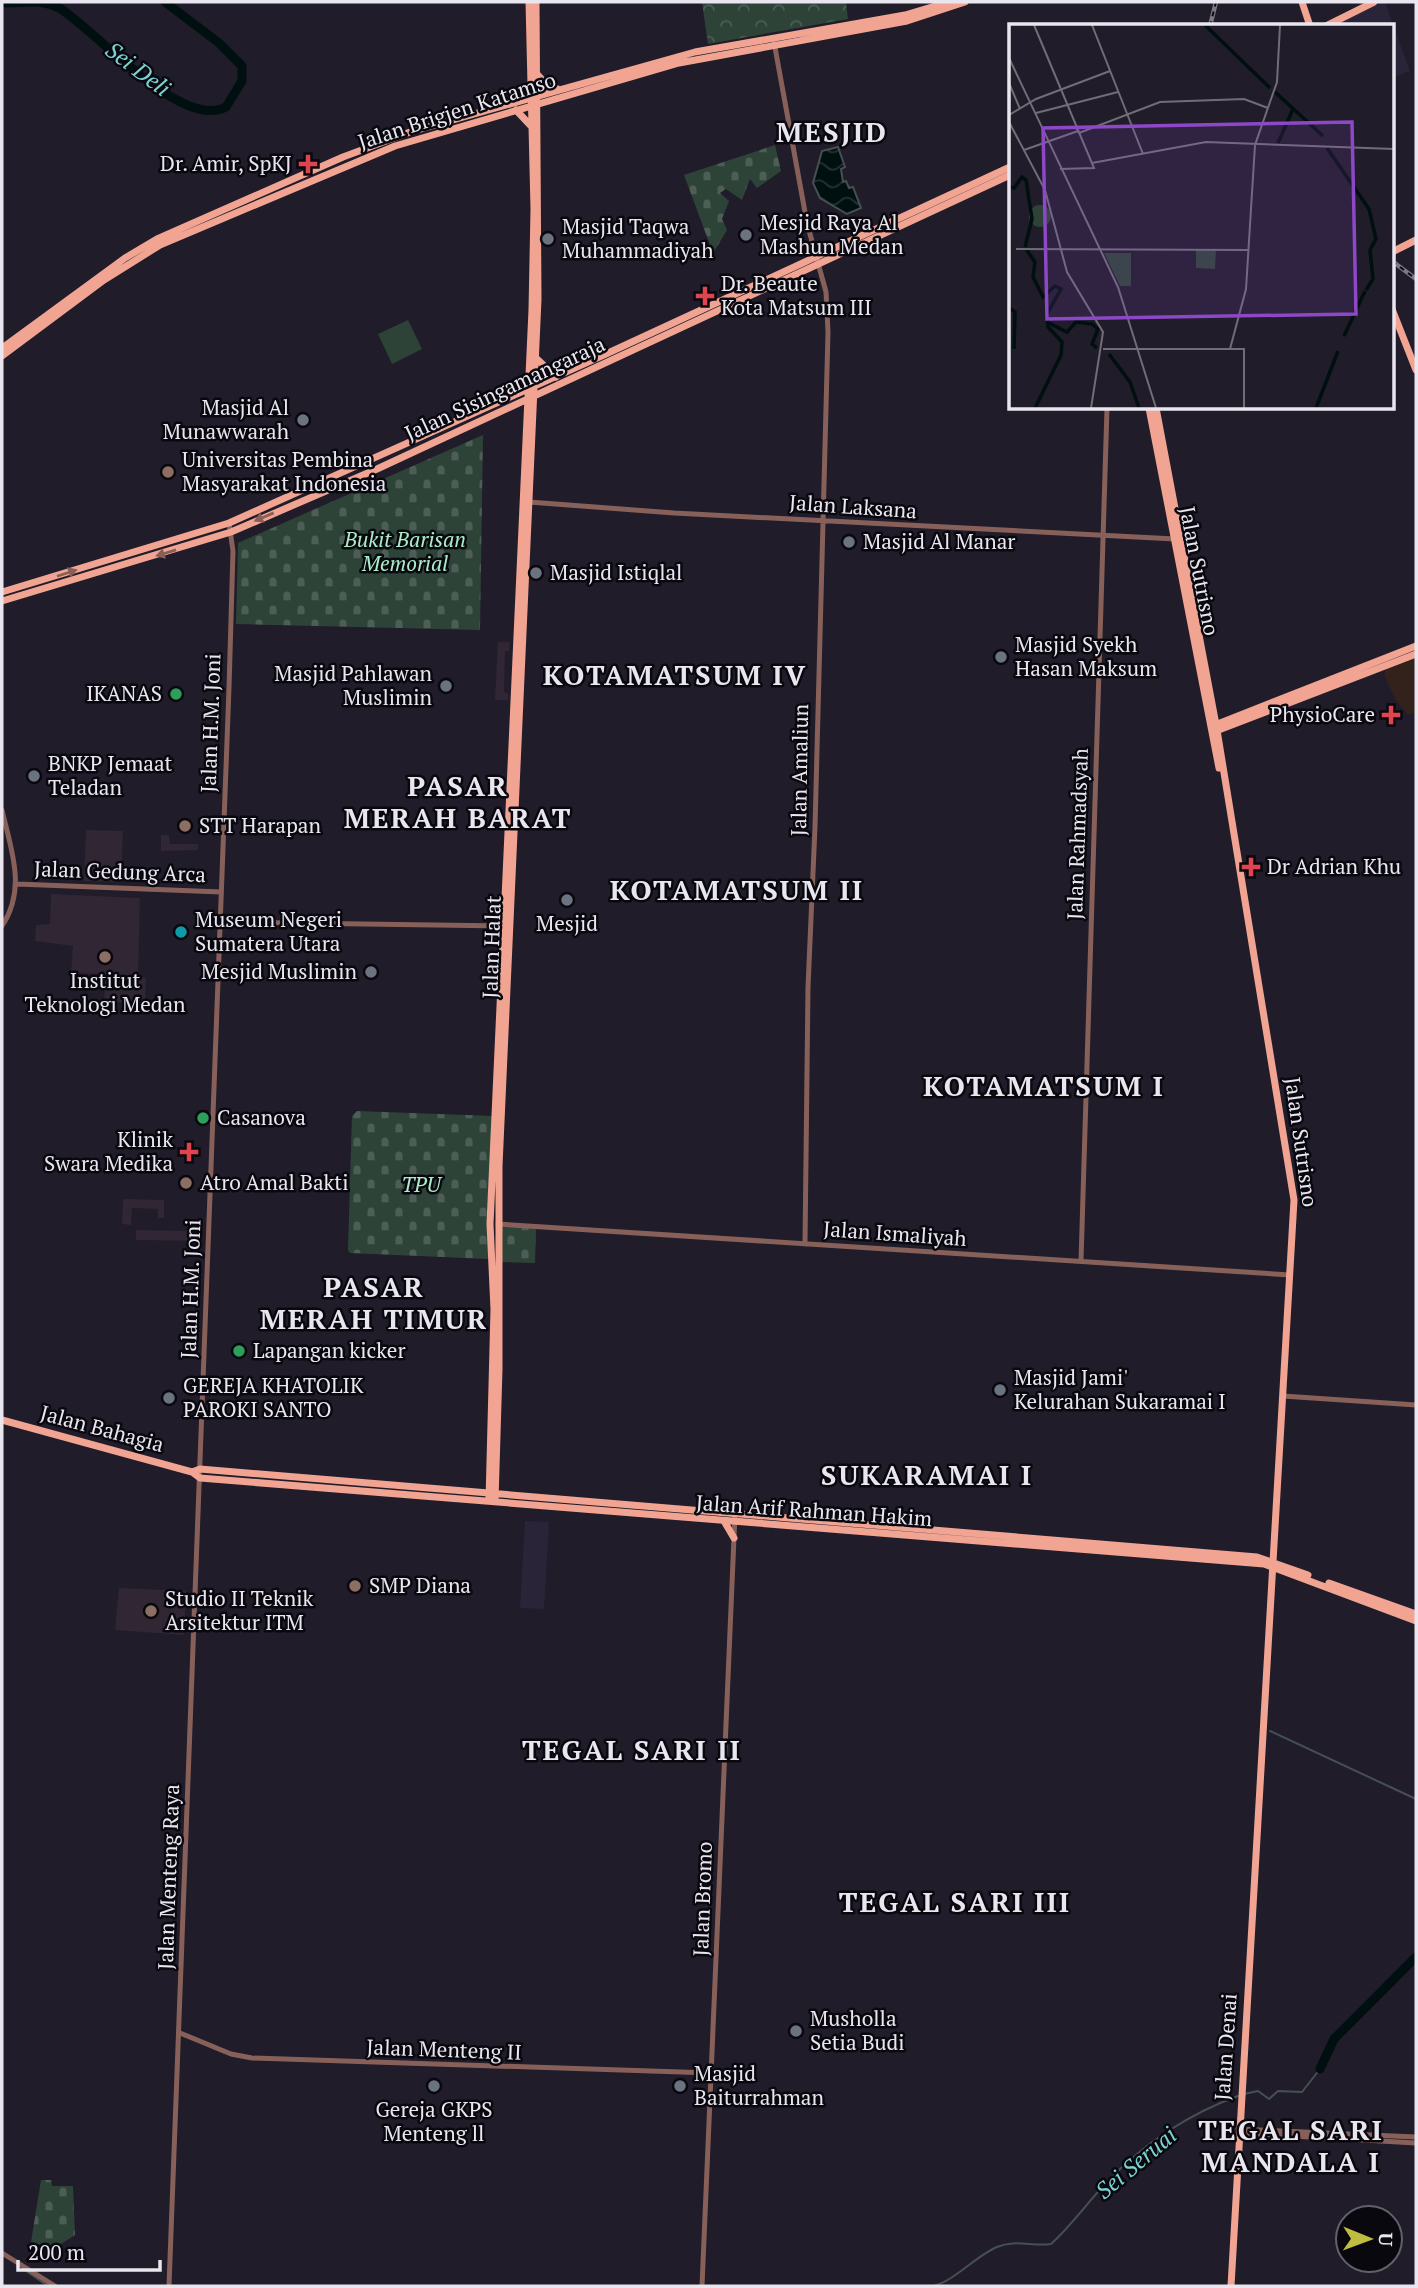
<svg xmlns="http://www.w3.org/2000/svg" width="1418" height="2288" viewBox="0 0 1418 2288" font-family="'PT Serif',serif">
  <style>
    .built { fill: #2a2438 }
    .education { fill: #302634 }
    .medical { fill: #33211b }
    .green { fill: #2e4338 }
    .cemetery { fill: url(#cemetery-stones) }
    .park { fill: url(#park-crowns) }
    .water { fill: url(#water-waves); stroke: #465052; stroke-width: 2 }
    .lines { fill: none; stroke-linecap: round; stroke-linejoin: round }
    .stream { stroke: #465052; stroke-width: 2 }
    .river { stroke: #000f0f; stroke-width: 9 }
    .minor { stroke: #876159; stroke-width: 5 }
    .major { stroke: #f1a492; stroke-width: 7 }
    .rail-casing { stroke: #7c7885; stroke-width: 4.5 }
    .rail { stroke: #09080e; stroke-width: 2; stroke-dasharray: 5; stroke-linecap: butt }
    .oneway { fill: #895e57 }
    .health-dot { fill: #e0444e; stroke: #09080e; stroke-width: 2.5 }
    .worship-dot { fill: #6b7280; stroke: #09080e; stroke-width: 2.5 }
    .education-dot { fill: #8d6e63; stroke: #09080e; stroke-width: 2.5 }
    .leisure-dot { fill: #2e9e5b; stroke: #09080e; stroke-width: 2.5 }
    .culture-dot { fill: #0f9aa8; stroke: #09080e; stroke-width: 2.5 }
    .labels { text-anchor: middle; stroke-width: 5; stroke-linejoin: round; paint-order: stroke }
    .street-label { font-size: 21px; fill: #e9e6f0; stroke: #09080e }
    .poi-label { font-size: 21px; fill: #e9e6f0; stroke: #09080e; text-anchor: start }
    .park-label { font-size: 21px; font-style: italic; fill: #abeecb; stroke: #09080e }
    .water-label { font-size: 23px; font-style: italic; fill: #7cd2d2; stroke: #09080e }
    .district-label { font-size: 28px; font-weight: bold; letter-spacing: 2px; fill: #e9e6f0; stroke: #09080e }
    .inset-river { fill: none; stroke: #000f0f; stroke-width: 3.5 }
    .inset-road { fill: none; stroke: #706d79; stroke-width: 2 }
    .view { fill: #8c48c6; fill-opacity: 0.15; stroke: #8c48c6; stroke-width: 3.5 }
    .inset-edge { fill: none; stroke: #e9e6f0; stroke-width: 3.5 }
  </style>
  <defs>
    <pattern id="cemetery-stones" width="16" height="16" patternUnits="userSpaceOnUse" patternTransform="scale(1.75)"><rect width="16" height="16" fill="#2e4338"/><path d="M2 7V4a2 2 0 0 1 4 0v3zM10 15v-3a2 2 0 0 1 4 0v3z" fill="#4c5e55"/></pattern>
    <pattern id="park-crowns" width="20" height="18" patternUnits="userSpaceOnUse" patternTransform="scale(1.75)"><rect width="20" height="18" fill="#2e4338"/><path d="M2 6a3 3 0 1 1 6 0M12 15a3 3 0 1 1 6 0" fill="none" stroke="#4c5e55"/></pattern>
    <pattern id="water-waves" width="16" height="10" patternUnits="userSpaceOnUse" patternTransform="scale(1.75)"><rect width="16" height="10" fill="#000f0f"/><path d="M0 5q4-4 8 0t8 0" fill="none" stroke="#253232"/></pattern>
  </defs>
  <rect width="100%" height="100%" fill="#201c2a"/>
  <path class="built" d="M1377,2H1385L1410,71L1392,78V26H1331Z
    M525,1521L549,1522L544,1609L520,1608Z"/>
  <path class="education" d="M498,642H510L509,651H505L504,692L508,693V700H495Z
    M86,830L123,831L121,882L84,881Z
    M161,835H169L170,844H198V850L161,851Z
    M51,894L140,898L138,977L146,978L145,1003L104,1002L105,974L71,973L73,946L35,941L36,925L50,924Z
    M123,1199L164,1200V1218H158V1209L132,1208L131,1225L122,1224Z
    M189,1221H197V1241L136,1240V1230L189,1231Z
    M119,1588L186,1591L184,1635L115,1630Z"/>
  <path class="medical" d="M1413,658L1416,666V712L1408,715L1395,699L1384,675L1386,668Z"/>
  <path class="green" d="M408,320L422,349L392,364L378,334Z"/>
  <path class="cemetery" d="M775,145L781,171L757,188L750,179L742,200L726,189L720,193L729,201L722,219L727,230L713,253L684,175Z
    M483,435L480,630L236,624L238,543Z
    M357,1111L494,1116L488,1259L350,1253L348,1250L352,1116Z
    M501,1226L536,1227L535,1263L500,1262Z
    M41,2180H51L52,2186H73L75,2235L53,2249L31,2242Z"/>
  <path class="park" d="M702,2H846L848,19L708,44Z"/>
  <path class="water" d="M838,147L845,167L841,169L843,182L846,181L849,188L853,187L861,208L847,214L820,198L813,183L822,151Z"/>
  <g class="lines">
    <path class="stream" d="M1270,1731L1416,1799
      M1244,2094L1258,2091L1269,2099L1278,2091L1302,2092L1320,2069
      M26,2271L48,2286
      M933,2286C953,2282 977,2255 997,2247C1015,2239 1033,2247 1051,2244C1073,2224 1089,2200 1109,2180C1144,2143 1191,2113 1238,2096"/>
    <path class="river" d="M39,2C46,3 53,5 59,8C94,28 181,131 226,107L242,81V66L219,43L165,2
      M2,3L36,2
      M1320,2069L1334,2039L1416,1957"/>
    <path class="minor" d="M774,42L807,223L826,292L828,332L815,827L808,987L805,1244
      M529,502L674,513L1175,539
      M2,810C11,850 27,888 2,926
      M17,884L221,892
      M220,922L507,926
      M498,1224L1290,1275
      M1081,1261L1107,408
      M1283,1396L1416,1405
      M180,2033L231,2054L252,2058L711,2073
      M1238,2129L1416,2137
      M1238,2133L1416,2143
      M2,2253L55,2286
      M169,2286L229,688L233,551L229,523
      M702,2286L735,1514"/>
    <path class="major" d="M1302,2L1310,26
      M1326,26L1374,2
      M537,74L548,86L558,89
      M516,110L532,127
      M1392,252L1416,240
      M1392,309L1416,370
      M2,348L125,258L157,239L343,157L410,132L695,52L905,15L949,2
      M2,356L104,280L160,245L395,146L679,63L907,21L965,2
      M536,358L556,377
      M1149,408L1219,768
      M1156,408L1217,730L1294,1200L1231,2286
      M2,592L229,523L606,354L1010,167
      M2,601L231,532L377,469L1010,175
      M1215,725L1416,646
      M1216,731L1416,654
      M2,1420L192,1472L200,1478L1264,1564L1416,1621
      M192,1472L200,1469L1257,1557L1308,1575
      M489,1500L494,1309L490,1224L532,310L534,209L529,2
      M495,1501L499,1369V1166L538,299L536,2
      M724,1521L734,1538
      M1329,1583L1416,1614"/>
    <defs>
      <path id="rail" d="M1210,26L1216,2
        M1392,261L1416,279"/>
    </defs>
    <use href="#rail" class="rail-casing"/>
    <use href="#rail" class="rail"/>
  </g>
  <defs><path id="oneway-solid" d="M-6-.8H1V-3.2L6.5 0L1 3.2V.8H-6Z" transform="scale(1.75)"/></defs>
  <g class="oneway">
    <use href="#oneway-solid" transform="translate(264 517) rotate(157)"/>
    <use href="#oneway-solid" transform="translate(166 553) rotate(163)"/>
    <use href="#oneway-solid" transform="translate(67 573) rotate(-18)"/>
  </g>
  <g class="health-dot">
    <path d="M304.5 153.5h7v7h7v7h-7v7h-7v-7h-7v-7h7z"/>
    <path d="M701.5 285.5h7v7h7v7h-7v7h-7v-7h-7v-7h7z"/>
    <path d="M1387.5 704.5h7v7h7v7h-7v7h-7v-7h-7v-7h7z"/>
    <path d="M1247.5 856.5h7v7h7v7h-7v7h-7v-7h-7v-7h7z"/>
    <path d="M185.5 1141.5h7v7h7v7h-7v7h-7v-7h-7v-7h7z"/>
  </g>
  <g class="worship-dot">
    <circle cx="746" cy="235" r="7"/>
    <circle cx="548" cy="239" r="7"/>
    <circle cx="303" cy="420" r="7"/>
    <circle cx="849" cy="542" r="7"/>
    <circle cx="536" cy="573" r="7"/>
    <circle cx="1001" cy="657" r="7"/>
    <circle cx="446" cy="686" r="7"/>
    <circle cx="34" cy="776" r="7"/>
    <circle cx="567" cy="900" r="7"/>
    <circle cx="371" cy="972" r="7"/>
    <circle cx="1000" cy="1390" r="7"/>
    <circle cx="169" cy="1398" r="7"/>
    <circle cx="796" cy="2031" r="7"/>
    <circle cx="434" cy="2086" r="7"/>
    <circle cx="680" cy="2086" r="7"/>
  </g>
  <g class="education-dot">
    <circle cx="168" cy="472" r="7"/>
    <circle cx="185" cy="826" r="7"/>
    <circle cx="105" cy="957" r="7"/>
    <circle cx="186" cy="1183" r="7"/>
    <circle cx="355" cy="1586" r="7"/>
    <circle cx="151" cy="1611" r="7"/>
  </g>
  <g class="leisure-dot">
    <circle cx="176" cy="694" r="7"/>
    <circle cx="203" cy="1118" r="7"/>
    <circle cx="239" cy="1351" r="7"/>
  </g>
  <circle class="culture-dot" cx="181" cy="932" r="7"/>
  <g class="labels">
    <g class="street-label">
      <text transform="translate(457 111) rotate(-18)" y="7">Jalan Brigjen Katamso</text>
      <text transform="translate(505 389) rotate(-25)" y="7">Jalan Sisingamangaraja</text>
      <text transform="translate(853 507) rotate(4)" y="7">Jalan Laksana</text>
      <text transform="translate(1199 571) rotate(79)" y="7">Jalan Sutrisno</text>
      <text transform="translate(211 723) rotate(-88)" y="7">Jalan H.M. Joni</text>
      <text transform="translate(800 770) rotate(-89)" y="7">Jalan Amaliun</text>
      <text transform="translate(1078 834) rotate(-88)" y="7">Jalan Rahmadsyah</text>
      <text transform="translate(120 872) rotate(2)" y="7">Jalan Gedung Arca</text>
      <text transform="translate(492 947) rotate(-88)" y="7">Jalan Halat</text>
      <text transform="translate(1301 1142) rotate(82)" y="7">Jalan Sutrisno</text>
      <text transform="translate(895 1234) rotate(4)" y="7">Jalan Ismaliyah</text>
      <text transform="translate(191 1289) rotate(-88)" y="7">Jalan H.M. Joni</text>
      <text transform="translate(102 1429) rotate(15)" y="7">Jalan Bahagia</text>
      <text transform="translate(814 1511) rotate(4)" y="7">Jalan Arif Rahman Hakim</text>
      <text transform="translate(169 1877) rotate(-88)" y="7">Jalan Menteng Raya</text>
      <text transform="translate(703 1899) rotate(-88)" y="7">Jalan Bromo</text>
      <text transform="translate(1226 2047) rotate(-86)" y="7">Jalan Denai</text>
      <text transform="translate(444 2050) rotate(2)" y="7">Jalan Menteng II</text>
    </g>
    <g class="poi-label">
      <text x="292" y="171" text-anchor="end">Dr. Amir, SpKJ</text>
      <text x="760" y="230">Mesjid Raya Al<tspan x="760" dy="24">Mashun Medan</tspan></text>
      <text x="562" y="234">Masjid Taqwa<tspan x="562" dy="24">Muhammadiyah</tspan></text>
      <text x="721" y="291">Dr. Beaute<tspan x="721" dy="24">Kota Matsum III</tspan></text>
      <text x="289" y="415" text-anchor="end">Masjid Al<tspan x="289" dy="24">Munawwarah</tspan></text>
      <text x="182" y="467">Universitas Pembina<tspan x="182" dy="24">Masyarakat Indonesia</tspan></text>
      <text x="863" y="549">Masjid Al Manar</text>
      <text x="550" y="580">Masjid Istiqlal</text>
      <text x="1015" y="652">Masjid Syekh<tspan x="1015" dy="24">Hasan Maksum</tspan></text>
      <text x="432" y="681" text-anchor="end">Masjid Pahlawan<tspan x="432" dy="24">Muslimin</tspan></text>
      <text x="162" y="701" text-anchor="end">IKANAS</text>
      <text x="1375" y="722" text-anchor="end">PhysioCare</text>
      <text x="48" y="771">BNKP Jemaat<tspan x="48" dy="24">Teladan</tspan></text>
      <text x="199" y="833">STT Harapan</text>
      <text x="1267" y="874">Dr Adrian Khu</text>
      <text x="195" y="927">Museum Negeri<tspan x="195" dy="24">Sumatera Utara</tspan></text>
      <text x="567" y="931" text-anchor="middle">Mesjid</text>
      <text x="357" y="979" text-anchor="end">Mesjid Muslimin</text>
      <text x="105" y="988" text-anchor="middle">Institut<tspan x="105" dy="24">Teknologi Medan</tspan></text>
      <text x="217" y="1125">Casanova</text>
      <text x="173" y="1147" text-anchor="end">Klinik<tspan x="173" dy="24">Swara Medika</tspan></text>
      <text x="200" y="1190">Atro Amal Bakti</text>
      <text x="253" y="1358">Lapangan kicker</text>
      <text x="1014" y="1385">Masjid Jami'<tspan x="1014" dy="24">Kelurahan Sukaramai I</tspan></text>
      <text x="183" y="1393">GEREJA KHATOLIK<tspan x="183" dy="24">PAROKI SANTO</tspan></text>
      <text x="369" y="1593">SMP Diana</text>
      <text x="165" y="1606">Studio II Teknik<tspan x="165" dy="24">Arsitektur ITM</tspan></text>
      <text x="810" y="2026">Musholla<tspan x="810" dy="24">Setia Budi</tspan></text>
      <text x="694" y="2081">Masjid<tspan x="694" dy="24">Baiturrahman</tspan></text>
      <text x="434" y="2117" text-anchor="middle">Gereja GKPS<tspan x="434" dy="24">Menteng ll</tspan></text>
    </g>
    <g class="park-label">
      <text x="405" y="547">Bukit Barisan<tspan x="405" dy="24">Memorial</tspan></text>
      <text x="421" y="1192">TPU</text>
    </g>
    <g class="water-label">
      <text transform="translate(138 69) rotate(37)" y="8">Sei Deli</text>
      <text transform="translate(1136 2163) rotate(-40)" y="8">Sei Seruai</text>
    </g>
    <g class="district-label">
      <text x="832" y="142">MESJID</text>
      <text x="675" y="685">KOTAMATSUM IV</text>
      <text x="458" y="796">PASAR<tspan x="458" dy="32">MERAH BARAT</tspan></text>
      <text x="737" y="900">KOTAMATSUM II</text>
      <text x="1044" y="1096">KOTAMATSUM I</text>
      <text x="374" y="1297">PASAR<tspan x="374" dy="32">MERAH TIMUR</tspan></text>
      <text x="927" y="1485">SUKARAMAI I</text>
      <text x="632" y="1760">TEGAL SARI II</text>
      <text x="955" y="1912">TEGAL SARI III</text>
      <text x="1291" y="2140">TEGAL SARI<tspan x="1291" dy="32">MANDALA I</tspan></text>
    </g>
  </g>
  <g transform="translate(1009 24)">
    <rect width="385" height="385" fill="#201c2a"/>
    <path d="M187,226H207L206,245L187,244ZM95,229H122V262H111Z" fill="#2e4338"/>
    <path d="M20 192a11 11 0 1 1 22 0a11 11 0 1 1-22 0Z" fill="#2e4338"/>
    <path class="inset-river" d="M196,1L261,64M266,68L314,112M269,119L284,85M318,124L360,185L367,215L361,226L364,255L357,266M0,163L5,164L13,153L17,156L23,195L16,223M17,225L26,238L24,253L34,273L46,262L52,265L38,290L39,303L53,318L52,331L26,384M0,284L6,288L5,325M38,298L58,308L67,298L83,300L89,305L83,320L88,324M335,312L356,267M100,330L121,358L130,384M307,384L329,327"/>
    <path class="inset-road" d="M25,1L85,144L51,145M83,1L134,130M0,34L109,263L147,384M0,59L11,85M27,89L109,68M0,91L27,75L101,47M0,98L36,166L58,248L94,308L82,384M67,103L70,109L151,78L235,75L259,84M15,126L69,107M83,139L197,118L385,125M7,225L239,226M94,325H235V384M221,325L237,265L246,121L268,58L271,1"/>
    <path class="view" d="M343,98L347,290L38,295L34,104Z"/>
    <rect width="385" height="385" class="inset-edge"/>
  </g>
  <rect width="1418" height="2288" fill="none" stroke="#e9e6f0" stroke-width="7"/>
  <g transform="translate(1369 2239) rotate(91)"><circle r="33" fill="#09080e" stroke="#636168" stroke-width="2"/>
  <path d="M0-5L12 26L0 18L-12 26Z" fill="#c0be40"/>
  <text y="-10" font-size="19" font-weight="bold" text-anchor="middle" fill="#e9e6f0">U</text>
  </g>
  <path d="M18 2260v10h142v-10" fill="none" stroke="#e9e6f0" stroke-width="3.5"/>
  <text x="28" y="2260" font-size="21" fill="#e9e6f0" stroke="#09080e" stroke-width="5" paint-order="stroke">200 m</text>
</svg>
